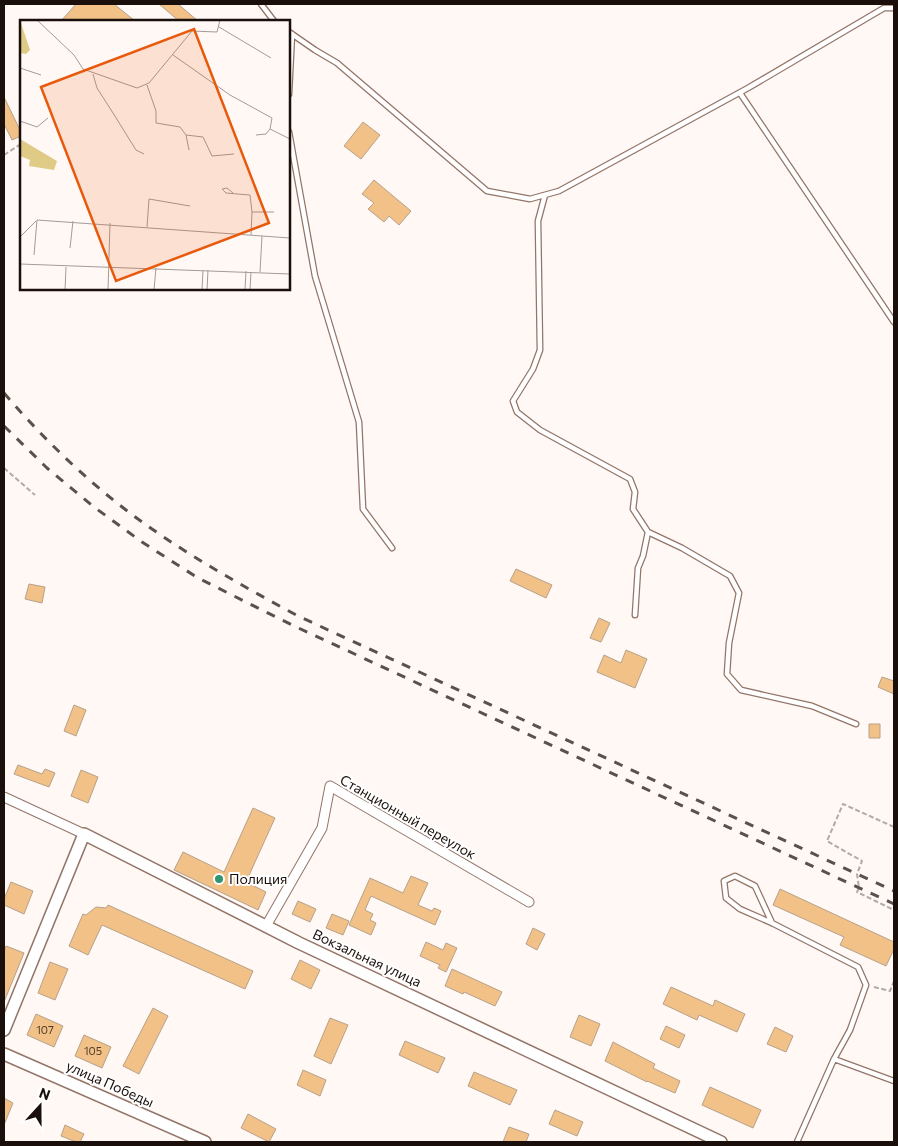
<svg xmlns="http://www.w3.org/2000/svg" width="898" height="1146" viewBox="0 0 898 1146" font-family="Commissioner,sans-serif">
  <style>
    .building { fill: #f1c188; stroke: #b6a18a }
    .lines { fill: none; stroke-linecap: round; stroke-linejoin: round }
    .service-casing { stroke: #927568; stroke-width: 7 }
    .minor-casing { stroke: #927568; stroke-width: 11 }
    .tertiary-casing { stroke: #927568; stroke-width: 14 }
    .path { stroke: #b2aaa6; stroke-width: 2; stroke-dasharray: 5 2.5; stroke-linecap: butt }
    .service { stroke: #fff; stroke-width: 4.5 }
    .minor { stroke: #fff; stroke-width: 9 }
    .tertiary { stroke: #fff; stroke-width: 11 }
    .rail { stroke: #5b514c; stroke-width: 3; stroke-dasharray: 9 9; stroke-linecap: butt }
    .poi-dot { fill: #309470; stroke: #fff; stroke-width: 2 }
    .labels { text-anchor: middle; stroke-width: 4; stroke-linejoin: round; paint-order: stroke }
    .number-label { font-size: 11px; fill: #503c2a }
    .street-label { font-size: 14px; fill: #1a0f0a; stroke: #fff }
    .poi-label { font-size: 14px; fill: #1a0f0a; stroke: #fff; text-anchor: start }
    .inset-road { fill: none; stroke: #a39b97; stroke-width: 1 }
    .view { fill: #e8590c; fill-opacity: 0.15; stroke: #e8590c; stroke-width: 2.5 }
    .inset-edge { fill: none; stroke: #1a0f0a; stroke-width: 2.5 }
  </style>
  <rect width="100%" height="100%" fill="#fff8f5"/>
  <path class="building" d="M76,4H114L135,21H61Z
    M159,4H178L198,21H179Z
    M4,97L21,132V136L12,140L4,124Z
    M363,122L380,135L361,159L344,146Z
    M374,180L411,211L399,225L389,216L384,222L368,209L374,203L362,194Z
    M516,569L552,585L546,598L510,581Z
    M29,584L45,587L42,603L25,599Z
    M599,618L610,623L601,642L590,638Z
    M626,650L647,659L635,688L597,672L604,655L621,663Z
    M882,677L894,681V694L878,687Z
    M74,705L86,710L76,736L64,731Z
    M869,724H880V738H869Z
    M18,765L42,774L45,769L55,773L49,787L14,774Z
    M81,770L98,777L88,803L71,796Z
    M253,808L275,818L246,882L266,892L258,910L174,870L183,852L224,872Z
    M411,876L428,883L418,905L432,911L434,908L441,911L435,925L371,896L365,910L373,914L370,920L376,923L371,935L349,925L370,878L403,893Z
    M11,882L33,891L24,914L4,905V899Z
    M780,889L894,942V949L886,966L840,945L844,937L773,905Z
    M298,901L316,909L310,922L292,914Z
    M108,905L253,971L245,989L102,925L88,955L69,946L83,914L86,915L96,907L106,908Z
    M332,914L349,921L343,935L326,928Z
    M533,928L545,934L537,950L526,944Z
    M426,942L443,950L446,943L457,948L446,972L438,968L440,965L420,956Z
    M6,946L24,953L4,1002V951Z
    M300,960L320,970L311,989L291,979Z
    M50,962L68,969L55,1000L38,993Z
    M452,969L502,992L495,1006L464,992L463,994L445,986Z
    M671,987L713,1006L715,1000L745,1014L737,1032L699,1015L697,1020L663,1004Z
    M153,1008L168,1016L139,1074L123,1066Z
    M36,1014L63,1026L54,1047L27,1035Z
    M579,1015L600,1024L591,1046L570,1037Z
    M330,1018L348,1025L331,1064L314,1056Z
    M666,1026L685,1035L679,1048L660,1039Z
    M775,1027L793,1036L786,1052L767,1044Z
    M84,1035L111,1047L102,1068L75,1056Z
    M405,1041L445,1058L438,1073L399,1055Z
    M613,1042L655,1064L653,1068L680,1081L675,1093L647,1081V1082L605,1061Z
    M303,1070L326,1080L320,1096L297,1085Z
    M474,1072L517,1090L510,1105L468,1086Z
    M710,1087L761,1110L753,1128L702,1105Z
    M4,1098L13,1103L4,1125Z
    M555,1110L583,1122L577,1136L549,1124Z
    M248,1114L276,1129L269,1142L241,1128Z
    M65,1125L84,1134L80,1142H76L61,1136Z
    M509,1127L529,1134L526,1142H503Z"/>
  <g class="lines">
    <defs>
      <path id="service" d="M261,4L274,21
        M289,32L315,50L337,63L487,191L530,199L559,191L748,88L884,8H894
        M740,93L894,322
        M289,94L292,34
        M289,132L315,276L359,422L363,509L392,548
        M545,195L538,221L540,350L533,369L513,401L517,412L540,430L630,479L635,492L633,509L648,532L682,548L730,576L739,593L729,643L727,674L741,690L812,706L856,724
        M635,615L638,568L643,556L648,532
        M772,923L755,886L735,876L724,881L726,898L740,909L772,923L858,967L866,985L850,1030L834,1059
        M797,1142L834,1059L894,1081"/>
      <path id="minor" d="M4,797L84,834
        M266,926L322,828L330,786L529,902"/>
      <path id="tertiary" d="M4,1030L84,834L299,943L721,1142
        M4,1054L205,1142"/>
    </defs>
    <use href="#service" class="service-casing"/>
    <use href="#minor" class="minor-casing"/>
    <use href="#tertiary" class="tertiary-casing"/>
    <path class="path" d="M4,155L21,144
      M4,468L35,495
      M894,827L843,804L827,841L862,861L857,874L859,888L857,892L894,910
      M874,987L890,991L894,981"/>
    <use href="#service" class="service"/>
    <use href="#minor" class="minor"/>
    <use href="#tertiary" class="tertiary"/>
    <path class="rail" d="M4,393C47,443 97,491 152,529C198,561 248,589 298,616L894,891
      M4,426L47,468L94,507L142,542L198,578L292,625L894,904"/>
  </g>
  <circle class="poi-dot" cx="219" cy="879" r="5"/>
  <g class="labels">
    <g class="number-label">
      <text x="45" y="1034">107</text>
      <text x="93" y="1055">105</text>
    </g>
    <g class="street-label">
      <text transform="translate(408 817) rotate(30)" y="5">Станционный переулок</text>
      <text transform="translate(367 958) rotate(25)" y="5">Вокзальная улица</text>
      <text transform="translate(110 1084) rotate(24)" y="5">улица Победы</text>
    </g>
    <g class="poi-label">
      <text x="229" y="884">Полиция</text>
    </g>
  </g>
  <g transform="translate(20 20)">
    <rect width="270" height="270" fill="#fff8f5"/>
    <path d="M0,0L10,30L6,34L0,33ZM0,119L37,141L34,150L9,146L10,140L0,136Z" fill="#dfcb85"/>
    <path class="inset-road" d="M17,0L54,35L63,49L117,68L129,63L172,11L197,12L200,0M199,7L251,38M153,35L210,75L252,98L250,109L246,114L236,115M0,48L21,55M73,54L77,68L93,93L116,130L124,134M127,65L136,91V103L160,107L166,115L183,117L192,136L214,134M0,101L17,107L28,98M250,109L270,119M166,115L169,130M213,173L207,168L202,169L206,173L230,175L232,192M17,200L270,218M127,207L129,179L170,186M231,215L232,192H254M0,217L16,201M50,228L53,201M14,235L17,200M0,244L270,254M240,252L242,216M45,270L46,247M88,270L90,203M134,270L136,248M182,270L183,250M187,270L188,250M225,270L226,251M230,270L231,252"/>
    <path class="view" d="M174,9L249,203L96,261L21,67Z"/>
    <rect width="270" height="270" class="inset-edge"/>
  </g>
  <rect width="898" height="1146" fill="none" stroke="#1a0f0a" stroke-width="10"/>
  <g transform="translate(40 1106) rotate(21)" stroke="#ffffff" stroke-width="4" paint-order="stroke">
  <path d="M0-4L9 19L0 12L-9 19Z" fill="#1a0f0a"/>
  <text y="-8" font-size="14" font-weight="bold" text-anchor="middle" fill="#1a0f0a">N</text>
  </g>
</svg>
